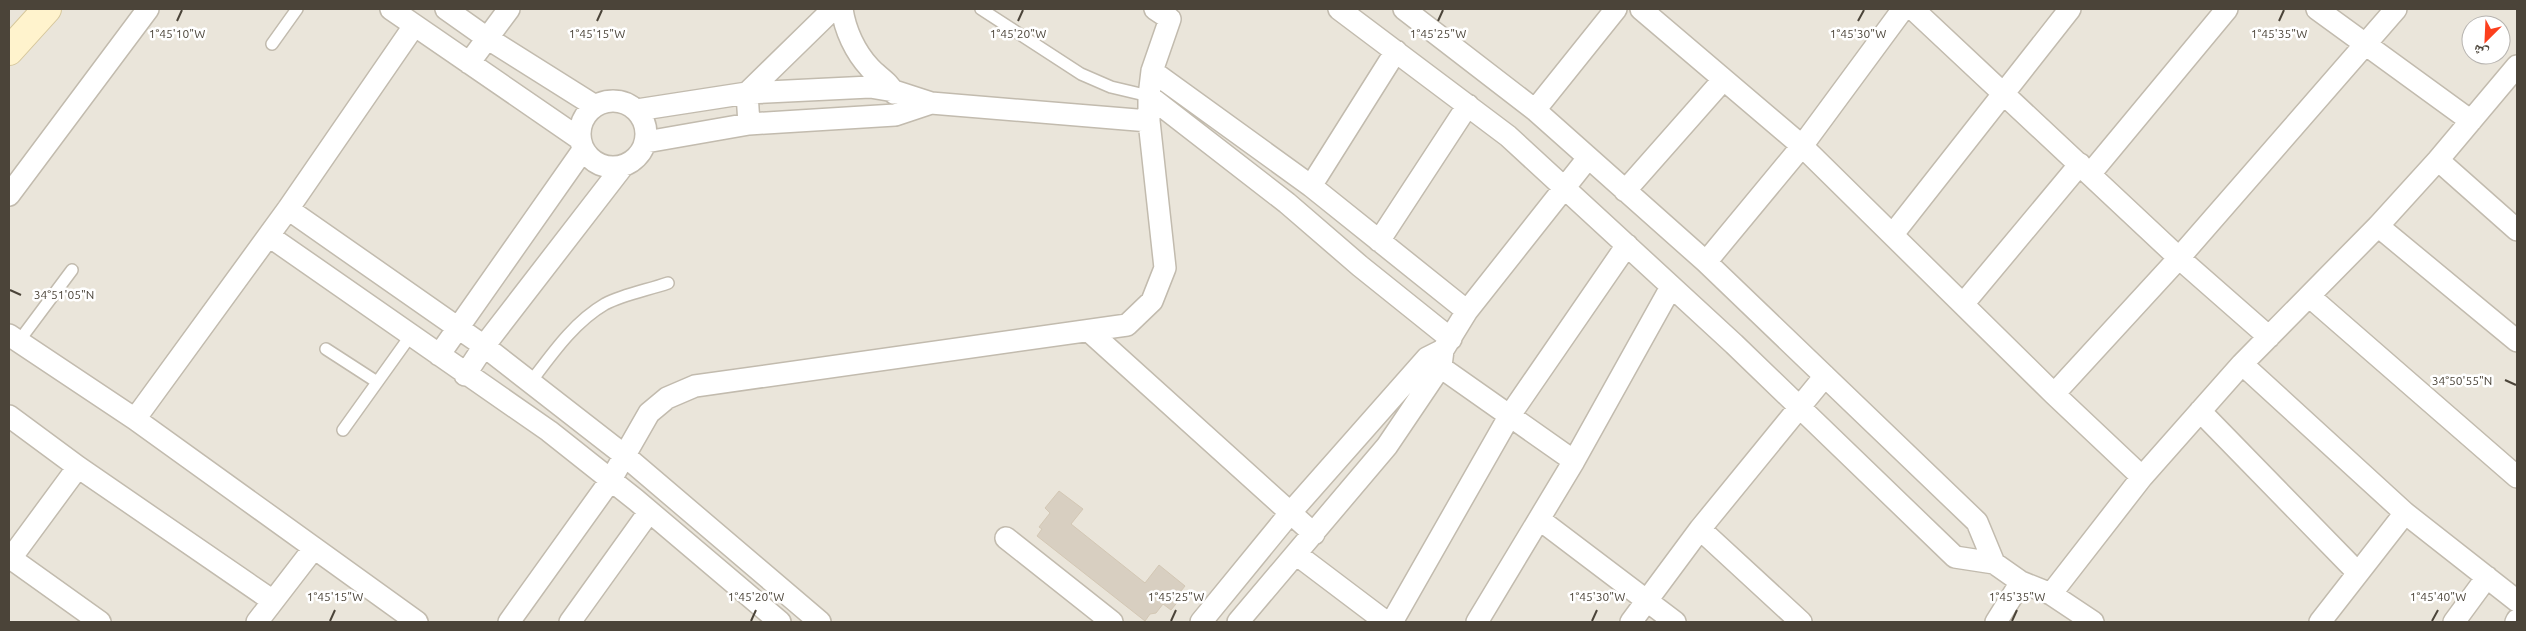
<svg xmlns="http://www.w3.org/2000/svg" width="2526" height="631" viewBox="0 0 2526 631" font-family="Ubuntu,'Noto Naskh Arabic',sans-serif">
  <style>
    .residential { fill: #eae5da; fill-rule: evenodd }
    .building { fill: #d8cfc1; stroke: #d3c7b4 }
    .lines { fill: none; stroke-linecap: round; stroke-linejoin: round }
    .lane-casing { stroke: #c2bbae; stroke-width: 14 }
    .street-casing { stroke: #c2bbae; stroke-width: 24 }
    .secondary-casing { stroke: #d6c79b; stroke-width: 30 }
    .lane { stroke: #fff; stroke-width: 11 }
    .street { stroke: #fff; stroke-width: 21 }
    .secondary { stroke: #fff3cd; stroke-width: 28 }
    .ticks { fill: none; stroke: #4b4439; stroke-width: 2 }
    .ticks-label { font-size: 12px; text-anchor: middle; fill: #4b4439; stroke: #fff; stroke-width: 5; stroke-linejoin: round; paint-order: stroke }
  </style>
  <rect width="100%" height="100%" fill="#f6f3ec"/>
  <path class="residential" d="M9,9H2517V622H9ZM2471,25H2501V55H2471Z"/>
  <path class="building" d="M1059,491L1083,509L1071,524L1145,583L1159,565L1185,586L1181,591L1184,594L1171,610L1163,604L1156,613L1150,614L1145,621L1037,536L1042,529L1039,527L1050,513L1045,508Z"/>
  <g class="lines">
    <defs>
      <path id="lane" d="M981,9L1081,74L1111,87L1149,96
        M272,44L297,9
        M19,341L72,270
        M326,349L377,382
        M530,383C552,354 574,322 605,304C624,294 648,290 668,283
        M343,430L411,335"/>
      <path id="street" d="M391,9L580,139
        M446,9L487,38L595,106
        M842,9C845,30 855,52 870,68C877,76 890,83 894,93
        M1339,9L1508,136L1734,344L1955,557L1994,563L2021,582L2051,594L2093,622
        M1404,9L1535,110L1706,262L1977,522L1994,563
        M1641,9L1802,146L2054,394L2142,477
        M1913,9L2179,258L2269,337
        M2317,9L2471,121
        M469,63L509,9
        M1152,71L1311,186L1467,311
        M1149,96L1287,203L1360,266L1451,339
        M580 134a33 33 0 1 1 66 0a33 33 0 1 1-66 0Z
        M637,110L747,93L870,87L894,91L931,103L1149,121
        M1535,110L1616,9
        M749,124L747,93L833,9
        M646,142L749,124L895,115L931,103
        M2438,160L2517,230
        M2090,174L2227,9
        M1311,186L1396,51
        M1625,191L1723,80
        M9,195L148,9
        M288,209L484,346L624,455L820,622
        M2378,226L2517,341
        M1893,234L2070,9
        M269,236L549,431L636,500L780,622
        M1379,241L1468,105
        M1706,262L1802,146L1903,9
        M2309,296L2517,477
        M1964,303L2080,164
        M1089,331L1314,534
        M9,335L135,419L417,622
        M439,355L583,150
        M1429,359L1574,461
        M2242,364L2405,513L2517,601
        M465,375L484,346L623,166
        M2054,394L2179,258L2396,9
        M2200,411L2358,573
        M9,416L78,467L273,601
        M135,419L288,209L414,26
        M1539,519L1675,622
        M1700,529L1801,622
        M1006,538L1112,622
        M1296,554L1386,622
        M9,557L100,622
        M11,558L78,467
        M2051,594L2142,477L2242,364L2378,226L2438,160L2517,66
        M257,622L314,548
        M509,622L610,481L649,413L667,398L695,386L1127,325L1152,301L1165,268L1149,121V96L1152,71L1170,19L1155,9
        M570,622L649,512
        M1201,622L1291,512L1427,358L1443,350
        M1238,622L1387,446L1441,366L1443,350L1467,311L1588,158
        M1392,622L1510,415L1627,245
        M1477,622L1574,461L1671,287
        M1631,622L1700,529L1825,376
        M1996,622L2021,582
        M2320,622L2405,513
        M2454,622L2487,577
        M2516,622L2517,620"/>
      <path id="secondary" d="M9,51L47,9"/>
    </defs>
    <use href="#lane" class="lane-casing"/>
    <use href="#street" class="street-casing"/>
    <use href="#secondary" class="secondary-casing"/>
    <use href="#lane" class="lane"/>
    <use href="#street" class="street"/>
    <use href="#secondary" class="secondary"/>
  </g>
  <path class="ticks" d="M177,21L182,10M597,21L602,10M1018,21L1023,10M1438,21L1443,10M1858,21L1864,10M2279,21L2284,10M10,290L21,295M2505,380L2516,385M330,621L335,610M751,621L756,610M1171,621L1176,610M1592,621L1597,610M2012,621L2017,610M2432,621L2438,610"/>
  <g class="ticks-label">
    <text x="177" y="38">1°45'10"W</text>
    <text x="1858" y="38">1°45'30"W</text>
    <text x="597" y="38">1°45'15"W</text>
    <text x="1018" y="38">1°45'20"W</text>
    <text x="1438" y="38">1°45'25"W</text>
    <text x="2279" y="38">1°45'35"W</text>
    <text x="64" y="299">34°51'05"N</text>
    <text x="2462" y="385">34°50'55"N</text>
    <text x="335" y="601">1°45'15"W</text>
    <text x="756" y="601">1°45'20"W</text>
    <text x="1176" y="601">1°45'25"W</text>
    <text x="1597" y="601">1°45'30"W</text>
    <text x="2017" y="601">1°45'35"W</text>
    <text x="2438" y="601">1°45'40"W</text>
  </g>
  <rect width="2526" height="631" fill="none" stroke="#4b4439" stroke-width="20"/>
  <g transform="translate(2486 40) rotate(204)"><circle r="24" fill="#ffffff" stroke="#b7b4b0"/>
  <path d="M0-4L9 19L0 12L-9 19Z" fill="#fc3f1d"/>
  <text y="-8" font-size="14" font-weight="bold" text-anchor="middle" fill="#4b4439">ش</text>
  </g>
</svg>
